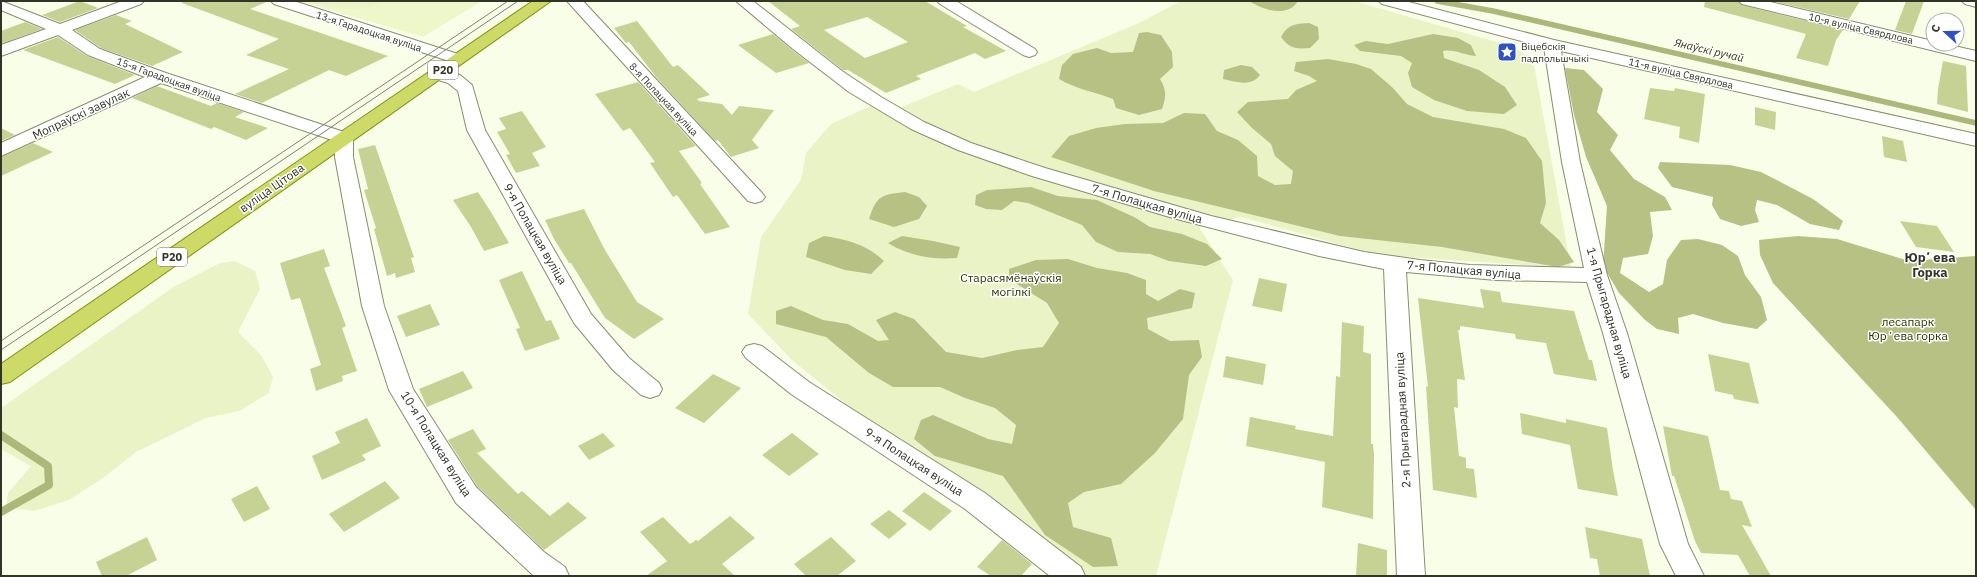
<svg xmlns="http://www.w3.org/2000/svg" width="1977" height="577" viewBox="0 0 1977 577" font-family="'IBM Plex Sans',sans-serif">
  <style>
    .built { fill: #eef7ca }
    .green { fill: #eaf3c6 }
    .forest { fill: #b6c183 }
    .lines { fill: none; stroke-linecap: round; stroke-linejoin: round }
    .stream-far1 { stroke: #acb87a; stroke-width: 5.5 }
    .stream { stroke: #acb87a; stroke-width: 8 }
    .building { fill: #c6d293; fill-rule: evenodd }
    .minor-casing { stroke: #878e6b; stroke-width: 2 }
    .major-casing { stroke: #829010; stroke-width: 2 }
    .minor { fill: #fff; fill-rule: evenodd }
    .major { fill: #ceda68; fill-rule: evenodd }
    .tram { stroke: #7f8271; stroke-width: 1 }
    .labels { text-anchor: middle; stroke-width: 3; stroke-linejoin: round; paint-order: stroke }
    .far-street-label { font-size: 10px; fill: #313426; stroke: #fff }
    .far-poi-label { font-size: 10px; fill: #313426; stroke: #fff; text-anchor: start }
    .far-water-label { font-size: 11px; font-style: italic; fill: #2f3504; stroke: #fff }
    .shield { fill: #fff; stroke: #6f7167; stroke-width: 1 }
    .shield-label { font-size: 11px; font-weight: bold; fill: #313426 }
    .street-label { font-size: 12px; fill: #313426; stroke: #fff }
    .park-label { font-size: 12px; fill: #2d3403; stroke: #fff }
    .neighbourhood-label { font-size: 13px; font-weight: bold; fill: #313426; stroke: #fff }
  </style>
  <rect width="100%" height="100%" fill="#f9fee8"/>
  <path class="built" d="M299,1H482L423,37Z"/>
  <path class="green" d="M306,1H383C358,15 332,8 306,1Z
    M1181,1H1354L1510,46L1533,59L1571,268L1378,255L1241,217L1199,227L1233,280L1156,576H1085L888,438L793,361L748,314L761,237L801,180L806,153L831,124L873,105L887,113L958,84L974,92L1139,23Z
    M235,261L255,271L260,289L238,332L262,356L273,377L269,393L239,411L206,418L136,452L103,478L69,500L34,511L6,507L8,493L31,466L1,449V408L175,286L220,263Z"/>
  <path class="forest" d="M1249,1H1298C1287,19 1262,9 1249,1Z
    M1309,23L1318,27L1319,39L1310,48C1296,49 1290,49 1281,37C1288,24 1295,24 1309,23Z
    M1147,32L1161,35L1172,52L1173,67L1160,79C1167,90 1166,97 1162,109L1139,115L1116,108L1113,99C1095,92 1076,89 1059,79L1062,65L1073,54L1097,48L1111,53L1133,52L1139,33Z
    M1433,34L1458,38L1471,45L1476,56C1462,55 1456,49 1443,51L1444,58L1479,70L1505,87L1517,105L1504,114L1467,111L1434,100L1412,87L1408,73L1412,63L1401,56L1360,51L1354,45L1366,41L1388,44Z
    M1328,59L1356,64L1371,69L1393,88L1407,104L1433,117L1504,129L1526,138L1542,161L1546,203L1540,223L1559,240L1574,262L1558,267L1442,247L1340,236L1154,191L1051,157L1069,136L1096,128L1125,124L1163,123L1184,113L1205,114L1217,131L1238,140L1257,156L1258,176L1275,185L1291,184L1293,171L1275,156L1271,144L1252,128L1237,112L1248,102L1288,99L1296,90L1317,81L1309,76L1294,71L1296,62Z
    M1241,65L1252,67L1260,75C1251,87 1237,82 1223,79L1224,70Z
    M1565,68L1584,70L1603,89L1597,112L1618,135L1610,150L1634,179L1665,197L1672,210L1650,212L1653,236L1648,254L1623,258L1620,273L1649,292L1663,284L1667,260L1681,240L1698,239L1722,245L1738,256L1745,275L1761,297L1767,320L1757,329L1723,323L1693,314L1678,318L1679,334L1657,329L1645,320L1619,293L1603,266L1607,206L1586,157L1574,115Z
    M1660,162L1730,165L1761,172L1813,199L1843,221L1839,230L1810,224L1777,205L1757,200L1755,210L1759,222L1741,226L1720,219L1712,205L1713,197L1672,187L1658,168Z
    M1031,187L1058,196L1097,200L1134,217L1150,227L1182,234L1207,244L1222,259L1206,266L1169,261L1150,254L1118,252L1096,242L1082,225L1028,203L1014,201L1002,210L986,209L975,205L976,195L987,190Z
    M905,192L919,197L927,206L919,219L894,227L869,219C877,195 881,195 905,192Z
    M824,236C848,240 866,244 884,261L871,274L845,270L806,257L809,243Z
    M902,236L933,241L960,247L957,258C933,260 909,256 888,243Z
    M1798,236L1837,239L1909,261L1976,256V510L1897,417L1773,283L1760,255L1759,240Z
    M1068,259L1097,268L1127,273L1146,280V294L1158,301L1180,289L1195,293L1192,308L1147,318L1148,329L1170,341L1199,340L1202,357L1189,375L1183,419L1155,453L1121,484L1084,492L1068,503L1073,527L1111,538L1118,566L1093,567L1045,535L1003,476L935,456L914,439L921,420L933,415L988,439L1012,444L1016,425L995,408L965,398L940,387H893L869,373L826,337L776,324V311L791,306L823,320L848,324L878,341L889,340L876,320L895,312L914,319L946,352L982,358L1017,350L1043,347L1059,323L1047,303L1009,279V269L1036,260Z"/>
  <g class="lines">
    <path class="stream-far1" d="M1437,1L1493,11L1976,123"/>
    <path class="stream" d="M1,435L48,466L49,485L1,512"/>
  </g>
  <path class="building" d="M80,1L98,8L60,22L42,15Z
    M182,1H269L250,9L388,56L346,76L329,70L262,103L235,94L289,69L246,55L279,39L182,3Z
    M768,1H925L967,26L963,27L1006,51L985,59L975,53L916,76L921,79L886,93L848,70H843L791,29L800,26ZM867,17L908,42L865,58L824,30Z
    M1705,1H1738L1742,5L1843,30L1836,40L1828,66L1796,58L1806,34L1704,7Z
    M1772,1H1860L1849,19Z
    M1906,1H1924L1912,34L1895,30Z
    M116,15L132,21L125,24L183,52L152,66L101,48L75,30Z
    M637,21L673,67L678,65L710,95L697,99L699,101L722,104L732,115L739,106L774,110L752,140L759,148L731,157L718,140L715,141L656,77L629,42L626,43L614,28Z
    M25,22L42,29L3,43L1,42V31Z
    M773,34L792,50L809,63L776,73L738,45Z
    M58,37L87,56L135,75L115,84L23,50Z
    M1943,61L1966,66L1968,112L1937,104L1938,89Z
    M638,82L696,146L679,151L702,183L700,184L730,227L705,234L677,195L673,197L650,163L655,162L630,128L623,131L595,94Z
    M157,86L211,106L217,103L244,112L235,117L268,128L246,140L214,127L211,129L132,98Z
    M1650,88L1674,91L1675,88L1705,94L1699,143L1679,138L1680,127L1644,119Z
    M1755,107L1776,112L1775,130L1755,125Z
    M522,111L546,147L532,153L540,166L516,173L506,155L510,154L497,132L506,129L499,118Z
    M1,128L15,135L1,141Z
    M1882,136L1903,141L1907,162L1884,157Z
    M33,143L53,152L1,176V157Z
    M375,145L414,257L411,258L415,272L396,278L395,273L387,276L374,229L376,228L364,190L368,189L358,149Z
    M478,192L491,212L509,243L484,251L471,227L453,200Z
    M584,209L605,250L637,302L664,319L634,339L605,318L571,263H569L554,239L545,220Z
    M1900,221L1937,226L1954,252L1916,247Z
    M324,249L330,266L324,268L346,326L342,328L357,371L342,376L343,381L316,391L310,369L321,365L300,298L291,300L280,263Z
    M522,271L546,321L551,320L560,339L525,351L516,329L520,328L499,280Z
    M1259,278L1287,284L1282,312L1252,306Z
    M1480,289L1500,292L1502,302L1574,311L1589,360H1592L1597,381L1554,374L1546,343L1516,339L1515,334L1460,326V330H1458L1465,380L1457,379L1458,408L1454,407L1459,456L1466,458V468L1474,469L1477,498L1433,490L1426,386L1428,387L1418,298L1484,308Z
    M430,304L440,325L406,337L397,316Z
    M1342,322L1364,326L1363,352L1371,354V444H1373L1374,455L1373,519L1322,507L1325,462L1246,446L1250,417L1296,426L1295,429L1333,436L1336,376L1340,377Z
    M1708,354L1749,363L1759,404L1734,399L1733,395L1715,391Z
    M1226,356L1266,364L1263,385L1223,377Z
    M463,371L473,388L427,407L419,389Z
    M713,374L741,388L704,423L675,408Z
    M1520,413L1566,423V419L1607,428L1613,470L1618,496L1578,489L1570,445L1522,434Z
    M367,418L381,446L362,455L366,460L322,480L312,456L340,443L335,432Z
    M1663,426L1708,436L1720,490L1729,491L1731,499L1742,501L1752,527L1742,525L1771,576H1750L1738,555L1701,553L1695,541L1674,476H1672Z
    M473,429L486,449L477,453L518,494L522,491L550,516L568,502L587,518L544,550L477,486L448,440Z
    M603,433L615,446L589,460L578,446Z
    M792,433L819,454L789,476L762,455Z
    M385,481L400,498L344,532L329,514Z
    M257,486L270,509L244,522L231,499Z
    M924,492L952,511L930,531L902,511Z
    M889,510L907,524L889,539L870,524Z
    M730,516L755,538L722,564L735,576H646L667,561L640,532L663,517L690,544L696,540L698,541Z
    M1585,527L1642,539L1650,576H1600L1597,559L1590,558Z
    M147,537L157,560L126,576H102L96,562Z
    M831,537L856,561L837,576H806L794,564Z
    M1002,540L1032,564L1021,576H991L977,567Z
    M1358,543L1387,550V576H1356Z"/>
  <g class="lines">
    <defs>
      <path id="minor" d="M1,1L60,24L122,1H144L141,4L72,30L100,49L166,73L350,134L353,138V157L384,306L413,389L476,487L544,552L565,567L569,576H534L456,503L389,390L362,306L335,157V141L161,83L1,156V143L145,77L88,55L58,35L1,56V45L46,29L1,10Z
        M271,1H294L464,56L466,59L464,62L458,64L452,62L274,4Z
        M567,1H583L762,193L765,197L762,201L755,203L748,201Z
        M736,1H753L842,71L881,97L924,122L971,143L1045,168L1211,216L1364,252L1420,260L1470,265L1584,268L1562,162L1544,47L1382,4L1379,1H1405L1554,40L1976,134V146L1561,51L1580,162L1607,275L1627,333L1688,544L1704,576H1676L1660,544L1603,333L1587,282L1496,280L1406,272L1425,576H1397L1384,269L1319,256L1173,218L1032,176L958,150L911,129L849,92L793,49Z
        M937,1H956L1035,49L1037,52L1035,55L1029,57L1023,55L940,4Z
        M1739,1H1766L1933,41V44H1946L1976,51V61L1742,4Z
        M1962,1H1976V7L1965,4Z
        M438,69L460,75L472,85L485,130L591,314L629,358L659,383L662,389L659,395L650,398L641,395L613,370L574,323L467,130L458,91L448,83L432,78L430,74L432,70Z
        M754,344L762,346L809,382L985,493L1081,567L1085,576H1050L965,509L791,394L746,358L742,352L746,346Z"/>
      <path id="major" d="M533,1H551L10,382L1,384V364Z"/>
    </defs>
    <use href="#minor" class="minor-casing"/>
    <use href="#major" class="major-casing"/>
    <use href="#minor" class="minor"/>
    <use href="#major" class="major"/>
    <path class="tram" d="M1,341L508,1
      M1,350L518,1"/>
  </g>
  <defs>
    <symbol id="sight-square" viewBox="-11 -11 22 22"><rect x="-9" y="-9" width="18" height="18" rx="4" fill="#3051c2" stroke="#fff"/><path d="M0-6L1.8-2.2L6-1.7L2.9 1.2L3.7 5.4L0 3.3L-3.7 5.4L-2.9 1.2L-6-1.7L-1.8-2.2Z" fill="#fff"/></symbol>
  </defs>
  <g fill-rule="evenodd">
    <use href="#sight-square" x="1496" y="41" width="22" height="22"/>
  </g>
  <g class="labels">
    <g class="far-street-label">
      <text transform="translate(1861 28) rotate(13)" y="4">10-я вуліца Свярдлова</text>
      <text transform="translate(369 31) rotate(18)" y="4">13-я Гарадоцкая вуліца</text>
      <text transform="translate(1681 73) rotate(13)" y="4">11-я вуліца Свярдлова</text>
      <text transform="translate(169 79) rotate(20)" y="4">15-я Гарадоцкая вуліца</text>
      <text transform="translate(664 99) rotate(47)" y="4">8-я Полацкая вуліца</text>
    </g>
    <g class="far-poi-label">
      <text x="1521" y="50">Віцебскія<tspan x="1521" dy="12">падпольшчыкі</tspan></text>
    </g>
    <g class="far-water-label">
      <text transform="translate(1709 50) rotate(13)" y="4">Янаўскі ручай</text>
    </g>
    <g class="shield">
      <rect x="428" y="61" width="30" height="18" rx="3"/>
      <rect x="157" y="248" width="30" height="18" rx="3"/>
    </g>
    <g class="shield-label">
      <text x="443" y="74">Р20</text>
      <text x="172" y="261">Р20</text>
    </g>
    <g class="street-label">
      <text transform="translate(81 114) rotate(-25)" y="4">Мопраўскі завулак</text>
      <text transform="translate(272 188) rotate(-35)" y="4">вуліца Цітова</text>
      <text transform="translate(1147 204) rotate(16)" y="4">7-я Полацкая вуліца</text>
      <text transform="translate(535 234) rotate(60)" y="4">9-я Полацкая вуліца</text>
      <text transform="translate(1464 270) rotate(5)" y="4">7-я Полацкая вуліца</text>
      <text transform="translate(1609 313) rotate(74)" y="4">1-я Прыгарадная вуліца</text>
      <text transform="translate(1403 420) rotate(-93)" y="4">2-я Прыгарадная вуліца</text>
      <text transform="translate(436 444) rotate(58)" y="4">10-я Полацкая вуліца</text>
      <text transform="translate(914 462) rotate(33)" y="4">9-я Полацкая вуліца</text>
    </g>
    <g class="park-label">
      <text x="1011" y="282">Старасямёнаўскія<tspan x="1011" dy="14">могілкі</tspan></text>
      <text x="1908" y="326">лесапарк<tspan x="1908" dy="14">Юрʼева горка</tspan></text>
    </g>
    <g class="neighbourhood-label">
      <text x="1930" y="262">Юрʼева<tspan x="1930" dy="15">Горка</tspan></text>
    </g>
  </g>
  <rect width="1977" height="577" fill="none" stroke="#313426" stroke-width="4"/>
  <g transform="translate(1945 32) rotate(291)"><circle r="19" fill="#ffffff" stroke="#adaea8"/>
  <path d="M0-3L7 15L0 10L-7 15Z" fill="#3051c2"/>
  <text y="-6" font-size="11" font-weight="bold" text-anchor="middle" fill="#313426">С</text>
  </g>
</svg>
